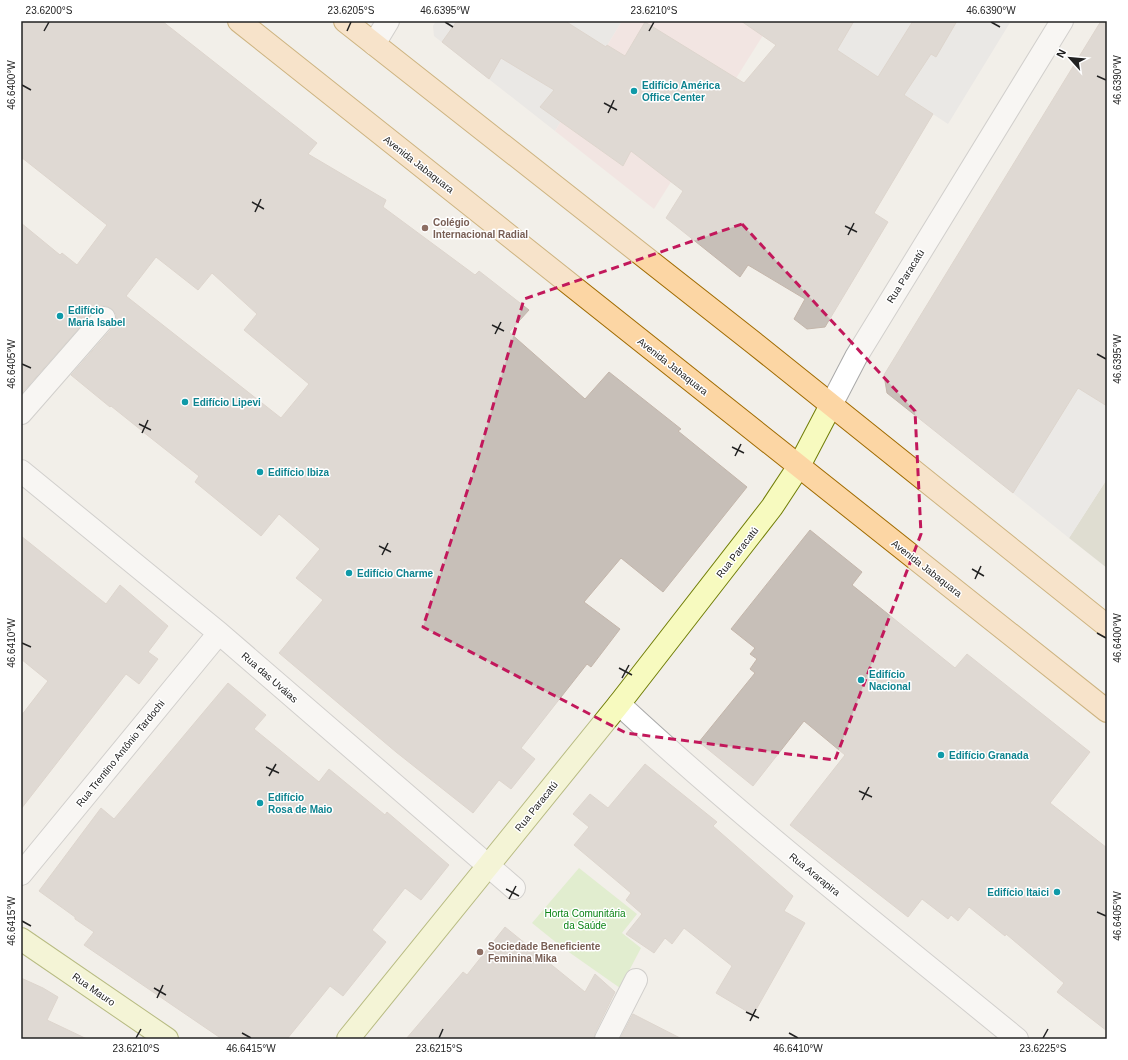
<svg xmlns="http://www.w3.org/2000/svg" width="1128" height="1060" viewBox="0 0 1128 1060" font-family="Helvetica,sans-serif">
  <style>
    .residential { fill: #e0dfdf }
    .commercial { fill: #f2dad9 }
    .construction { fill: #c7c7b4 }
    .grass { fill: #cdebb0 }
    .parking { fill: #e2e2e2 }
    .building { fill: #c7bfb8; stroke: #c4b6ab; fill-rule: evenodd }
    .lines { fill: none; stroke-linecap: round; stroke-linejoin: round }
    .street-casing { stroke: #a9a9a9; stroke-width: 24 }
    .secondary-casing { stroke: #707d05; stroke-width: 24 }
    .primary-casing { stroke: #a06b00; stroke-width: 24 }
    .street { stroke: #fff; stroke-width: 22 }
    .secondary { stroke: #f7fabf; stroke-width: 22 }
    .primary { stroke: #fcd6a4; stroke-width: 22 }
    .marked { fill: none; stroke: #c2185b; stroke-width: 3; stroke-dasharray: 8 5; stroke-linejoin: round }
    .ticks { fill: none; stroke: #222; stroke-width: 1.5 }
    .culture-dot { fill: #0f9aa8; stroke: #fff; stroke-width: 1.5 }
    .education-dot { fill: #8d6e63; stroke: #fff; stroke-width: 1.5 }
    .labels { text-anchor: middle; stroke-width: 3; stroke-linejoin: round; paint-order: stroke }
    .culture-label { font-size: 10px; font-weight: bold; fill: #0d838f; stroke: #fff; text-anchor: start }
    .street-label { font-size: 10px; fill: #222; stroke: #fff }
    .education-label { font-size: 10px; font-weight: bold; fill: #785e54; stroke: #fff; text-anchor: start }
    .park-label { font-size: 10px; fill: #0c8416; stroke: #fff }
    .neatline { fill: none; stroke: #222; stroke-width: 1.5 }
    .ticks-label { font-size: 10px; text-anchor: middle; fill: #222 }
  </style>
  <rect width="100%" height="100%" fill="#f2efe9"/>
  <path class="residential" d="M436,21H622L555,131L434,36L433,26Z
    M792,21H1011L948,124Z"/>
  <path class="commercial" d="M622,21H772L654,209L555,131Z"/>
  <path class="construction" d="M1107,479V568L1069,538Z"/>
  <path class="grass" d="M579,868L637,914L622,933L641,948L620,988L563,948L532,923Z"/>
  <path class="parking" d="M1107,340V479L1069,538L1013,493Z"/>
  <path class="building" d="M21,21H162L317,143L308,154L386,200L383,207L475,275L479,271L529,310L509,332L585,399L609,372L681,429L678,431L747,487L663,592L621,558L584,602L620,629L591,667L587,664L521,748L535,759L511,789L499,780L473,813L396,752L279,653L323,600L296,578L320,549L279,514L261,536L195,482L199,476L142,431L144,429L141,430L111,406L110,407L71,375L114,326L116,321V314L112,309L106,306H100L95,310L21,394V223L60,255L62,253L77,265L107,225L21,157ZM156,257L198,290L212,273L257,314L244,330L309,384L281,418L126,296Z
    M457,21H565L606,47L607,45L625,56L645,22L744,83L776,45L741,21H854L837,50L878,77L913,21H957L936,57L931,54L904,95L933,114L874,213L888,222L825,327L807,329L794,319L805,299L748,265L740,277L666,218L683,191L631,151L623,166L540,107L554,90L501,58L489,79L442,42Z
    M1101,21H1107V406L1078,388L1013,493L887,393L884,375Z
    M810,530L862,572L852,585L955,668L967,654L1090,752L1050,803L1107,848V1031L1057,992L1064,983L1006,934L1005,936L969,907L958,921L951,915L948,919L922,899L908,917L790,825L845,755L804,721L753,786L699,742L755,673L750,669L757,659L750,654L755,648L731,629Z
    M21,536L106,604L120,585L168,626L148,652L158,659L139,684L126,674L21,809V716L48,681L21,659Z
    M228,683L266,715L254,729L319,782L329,769L385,815L387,812L449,865L421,900L405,888L372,930L386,942L343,996L330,986L287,1039H222L84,945L94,932L75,919V917L39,891L101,808L114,819Z
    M645,764L717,822L713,826L793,896L784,911L805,923L753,1015L716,993L732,966L684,928L672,944L665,938L654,953L626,934L642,914L626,900L631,893L574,845L589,827L573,814L590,794L608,808Z
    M505,927L585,992L595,974L615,992L595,1033L594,1039H406L463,972L467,975Z
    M21,978L43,988L58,997L47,1020L87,1039H21Z
    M633,1014L682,1039H620Z"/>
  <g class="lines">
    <defs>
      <path id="street" d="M374,44L388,21
        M831,405L856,357L1062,21
        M21,413L104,318
        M21,471L219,633L514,888
        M619,704C746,822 883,929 1017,1039
        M21,874L219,633
        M606,1039L636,980"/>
      <path id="secondary" d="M21,939L167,1039
        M348,1039L619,704L772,507L799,466L831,405"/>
      <path id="primary" d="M239,21L1107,711
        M345,21L754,343L1107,626"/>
    </defs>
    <use href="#street" class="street-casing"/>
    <use href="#secondary" class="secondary-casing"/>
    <use href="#primary" class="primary-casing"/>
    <use href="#street" class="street"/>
    <use href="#secondary" class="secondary"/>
    <use href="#primary" class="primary"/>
  </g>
  <path d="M0 0H1128V1060H0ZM742,224L915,411L921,534L835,760L626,733L423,627L477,461L524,299Z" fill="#f2efe9" fill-opacity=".55" fill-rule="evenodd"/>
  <path class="marked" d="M742,224L915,411L921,534L835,760L626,733L423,627L477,461L524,299Z"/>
  <path class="ticks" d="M445,22L453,27M991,22L1000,27M44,31L49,22M347,31L351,22M649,31L654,22M1097,76L1106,80M22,85L31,90M604,103L617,110M608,113L614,100M252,202L264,209M255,212L261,199M845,226L857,232M848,235L854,223M492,325L504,331M495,334L501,322M1097,354L1106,359M22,364L31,368M139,424L151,430M142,433L148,420M732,447L744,453M735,456L741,444M379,546L391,552M382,555L388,543M972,569L984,576M975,579L981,566M1097,633L1106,638M22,643L31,647M619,668L632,675M622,678L629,665M266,767L279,773M269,776L276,764M859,791L872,797M862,800L869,787M506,889L519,896M509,899L516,886M1097,912L1106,916M22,921L31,926M154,988L166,995M157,998L163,985M746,1012L759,1018M750,1021L756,1009M242,1033L251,1038M789,1033L798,1038M136,1038L141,1029M439,1038L443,1029M1043,1038L1048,1029"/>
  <g class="culture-dot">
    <circle cx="634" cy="91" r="4"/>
    <circle cx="60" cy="316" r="4"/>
    <circle cx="185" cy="402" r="4"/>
    <circle cx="260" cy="472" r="4"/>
    <circle cx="349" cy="573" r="4"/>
    <circle cx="861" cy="680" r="4"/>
    <circle cx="941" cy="755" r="4"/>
    <circle cx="260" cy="803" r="4"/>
    <circle cx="1057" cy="892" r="4"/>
  </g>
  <g class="education-dot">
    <circle cx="425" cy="228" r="4"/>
    <circle cx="480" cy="952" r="4"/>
  </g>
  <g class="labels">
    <g class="culture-label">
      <text x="642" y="89">Edifício América<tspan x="642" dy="12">Office Center</tspan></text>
      <text x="68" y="314">Edifício<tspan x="68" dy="12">Maria Isabel</tspan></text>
      <text x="193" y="406">Edifício Lipevi</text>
      <text x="268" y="476">Edifício Ibiza</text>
      <text x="357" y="577">Edifício Charme</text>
      <text x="869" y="678">Edifício<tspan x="869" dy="12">Nacional</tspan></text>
      <text x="949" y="759">Edifício Granada</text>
      <text x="268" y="801">Edifício<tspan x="268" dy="12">Rosa de Maio</tspan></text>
      <text x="1049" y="896" text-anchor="end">Edifício Itaici</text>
    </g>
    <g class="street-label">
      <text transform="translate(419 164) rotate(38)" y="4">Avenida Jabaquara</text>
      <text transform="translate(905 276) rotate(-58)" y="4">Rua Paracatú</text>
      <text transform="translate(673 366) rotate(38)" y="4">Avenida Jabaquara</text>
      <text transform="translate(737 552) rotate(-52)" y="4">Rua Paracatú</text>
      <text transform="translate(927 568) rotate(38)" y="4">Avenida Jabaquara</text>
      <text transform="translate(270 677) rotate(41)" y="4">Rua das Uváias</text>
      <text transform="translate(120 753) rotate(-51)" y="4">Rua Trentino Antônio Tardochi</text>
      <text transform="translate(536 806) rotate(-51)" y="4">Rua Paracatú</text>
      <text transform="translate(815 874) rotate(39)" y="4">Rua Ararapira</text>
      <text transform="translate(94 989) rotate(35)" y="4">Rua Mauro</text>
    </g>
    <g class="education-label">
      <text x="433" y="226">Colégio<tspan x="433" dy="12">Internacional Radial</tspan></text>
      <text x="488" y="950">Sociedade Beneficiente<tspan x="488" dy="12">Feminina Mika</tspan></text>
    </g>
    <g class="park-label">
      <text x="585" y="917">Horta Comunitária<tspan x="585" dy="12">da Saúde</tspan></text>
    </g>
  </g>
  <rect width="1128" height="1060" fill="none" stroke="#ffffff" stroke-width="44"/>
  <g transform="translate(1070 58) rotate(297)" stroke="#ffffff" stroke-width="3" paint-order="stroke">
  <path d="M0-3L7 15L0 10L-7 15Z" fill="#222222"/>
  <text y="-6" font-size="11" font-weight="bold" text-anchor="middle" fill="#222222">N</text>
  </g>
  <rect x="22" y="22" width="1084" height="1016" class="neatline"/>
  <g class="ticks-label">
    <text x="49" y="14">23.6200°S</text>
    <text x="351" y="14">23.6205°S</text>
    <text x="445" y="14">46.6395°W</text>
    <text x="654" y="14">23.6210°S</text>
    <text x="991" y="14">46.6390°W</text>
    <text transform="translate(1117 80) rotate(-90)" y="4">46.6390°W</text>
    <text transform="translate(11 85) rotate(-90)" y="4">46.6400°W</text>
    <text transform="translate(1117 359) rotate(-90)" y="4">46.6395°W</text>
    <text transform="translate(11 364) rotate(-90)" y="4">46.6405°W</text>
    <text transform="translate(1117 638) rotate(-90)" y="4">46.6400°W</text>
    <text transform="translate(11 643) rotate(-90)" y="4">46.6410°W</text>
    <text transform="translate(1117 916) rotate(-90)" y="4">46.6405°W</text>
    <text transform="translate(11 921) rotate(-90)" y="4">46.6415°W</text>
    <text x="136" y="1052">23.6210°S</text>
    <text x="251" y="1052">46.6415°W</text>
    <text x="439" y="1052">23.6215°S</text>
    <text x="798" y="1052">46.6410°W</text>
    <text x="1043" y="1052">23.6225°S</text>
  </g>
</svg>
